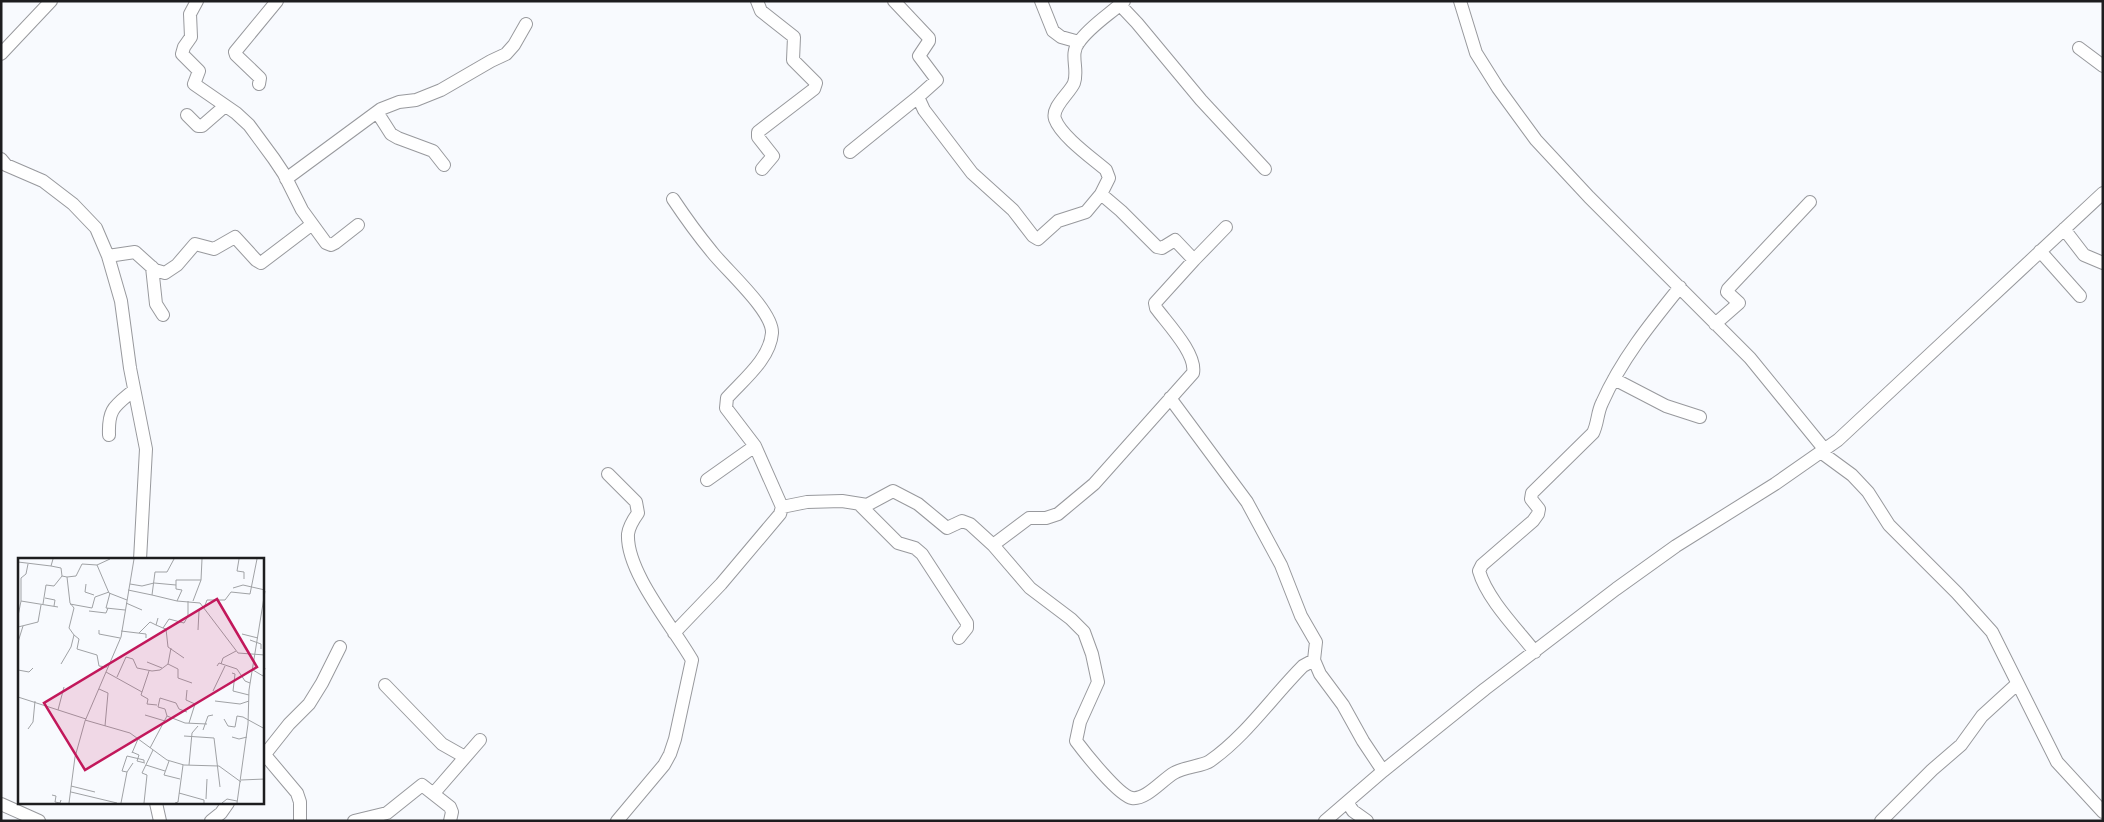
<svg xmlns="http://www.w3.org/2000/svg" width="2104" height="822" viewBox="0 0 2104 822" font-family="Poppins,sans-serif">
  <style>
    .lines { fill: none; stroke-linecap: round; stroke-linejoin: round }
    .minor-casing { stroke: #98999d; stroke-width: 14 }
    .minor { stroke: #fff; stroke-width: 12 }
    .inset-road { fill: none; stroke: #a0a2a5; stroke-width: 1 }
    .view { fill: #c2185b; fill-opacity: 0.15; stroke: #c2185b; stroke-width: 2.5 }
    .inset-edge { fill: none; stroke: #1d1d1f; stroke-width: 2.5 }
  </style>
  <rect width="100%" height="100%" fill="#f8fafe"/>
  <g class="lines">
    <defs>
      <path id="minor" d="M197,1L190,14L191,37L184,47L182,54L199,71L194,84L236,113L249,125L274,159L284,174L302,210L326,243L331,245L335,243L358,225
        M757,1L761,11L794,37L793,60L816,83L814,89L758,132V137L773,156L762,169
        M894,1L929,38V41L919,56L937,80L918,97L924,110L972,173L1013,210L1033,236L1038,239L1058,221L1086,212L1101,194L1109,178L1106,170C1092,158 1061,136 1055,119C1051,107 1070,93 1074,83C1079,69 1069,54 1079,42C1090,26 1110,14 1124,1
        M1041,1L1053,31L1061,37L1079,42
        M1460,1L1476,53L1498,88L1536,140L1589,197L1750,358L1825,450
        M1120,5L1137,23L1201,100L1265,169
        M2079,48L2103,66
        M1,54L51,1
        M259,84L260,78L236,55L235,52L277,1
        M377,112L391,134L398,138L433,151L444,165
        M187,115L198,126H202L225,106
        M850,152L918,97
        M1,159L6,165L43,181L73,204L96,228L108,256L121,301L130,368L146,449L140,560
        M286,179L381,109L399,102L416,100L441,90L491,61L506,54L514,45L526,24
        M673,199C685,217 698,235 712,252C726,270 773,311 772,333C770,359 743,380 727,398L726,408L755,446L782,507L780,514L721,584L674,633
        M2064,229L2084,255L2103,263
        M2040,251L2080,296
        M108,256L135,252L155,270L165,273L177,265L195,244L214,249L235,237L256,260L261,263L311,225
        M1194,260L1226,227
        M152,267L156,304L163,315
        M1715,324L1739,303L1727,292L1728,289L1810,202
        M1614,379L1666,406L1700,417
        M1170,398L1247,502L1281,565L1301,616L1316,642L1314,660L1320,674L1343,705L1363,741L1383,771
        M109,435C108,408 115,406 134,390
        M1822,453L1852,475L1868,492L1889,525L1957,593L1992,632L2057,762L2103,812
        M608,474L636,502L638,513C633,520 629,526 628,534C626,572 674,628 692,660L675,739L670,754L664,765L617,821
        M707,480L755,446
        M860,505L898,543L915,548L922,554L967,623V628L959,638
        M782,507L807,502L842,501L867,505L893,491L918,504L947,528L962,521L970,524L993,545L1030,588L1071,619L1084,632L1092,654L1098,682L1080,722L1076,741C1085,753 1119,796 1132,798C1146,800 1162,780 1174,773C1184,767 1203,766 1210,761C1246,736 1272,697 1303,666L1314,660
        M993,545L1029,518H1046L1058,514L1094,484L1193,373C1197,354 1167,323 1156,308L1155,303L1194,260L1175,240L1162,248L1157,247L1121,211L1101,194
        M1535,652C1517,629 1487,599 1479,571L1482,565L1533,521L1538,514L1539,509L1531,499L1532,493L1593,433C1598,423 1597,413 1602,403C1621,360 1650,324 1680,287
        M385,685L442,744L465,757
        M265,755L297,793L300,802V821
        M262,758L289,724L309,704L322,683L340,647
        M434,793L480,740
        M1347,802L1353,811L1367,821
        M156,803L160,821
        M1,804L39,821
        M211,821L221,813L228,803
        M354,821L387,813L422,785L450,807L452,812L450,821
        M1325,821L1383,771L1485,689L1616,589L1676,546L1775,484L1838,440L2103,193
        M1881,821L1932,770L1961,745L1982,716L2017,684"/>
    </defs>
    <use href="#minor" class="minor-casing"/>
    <use href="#minor" class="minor"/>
  </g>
  <g transform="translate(18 558)">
    <rect width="246" height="246" fill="#f8fafe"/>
    <path class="inset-road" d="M35,1L33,8L43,10L44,18L49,19L58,18L64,6L79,7L92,1M184,1L183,22H158V31L164,32L159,43L182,45L220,95L247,97M221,1L219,13L226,14V21M0,4L33,8M79,7L91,35L109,42M136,25L158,27M68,26L67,34L76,37M112,26L124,28L136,25M215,30L225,27L247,32M110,32L134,37L137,14H149L156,1M92,35L88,50L107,52M134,37L159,43M27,40L37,42L36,48M3,43V20L8,16L10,6M175,43L183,22M108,45L124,52M25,46L28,27L36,28L44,18M52,46L74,50L77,39L91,34M186,50L189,42H207L213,34L232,36L239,1M71,53L88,55L90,50M0,58L3,43L40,49M140,60L138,67L145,70L151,61L166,65L170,58V43M0,69L20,64L23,47M145,70L148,71L150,89L166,100M81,72V76L102,80M180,72L181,53L185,48M103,73L128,76V80M121,75L132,64L138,67M224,76L240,80M56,77L61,81L59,91L79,97L81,108L89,109M232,82L243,86V91M0,84L5,68M153,90L150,106L160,111V120L174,125M129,104L144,110M43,106L53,89L56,77L51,70L56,50L52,45L49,19M203,106L205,100L218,93M199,108L201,105L219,111L227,123L232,125M0,112L11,114L15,110M235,112L245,118L247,110M131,113L123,137L130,141L129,146L139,147M88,114L124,134M214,115L217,116L215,133L231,137M99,119L108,99L115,101L119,110L134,113L142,112L150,106M81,131L90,135L87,168M169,132L168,142L177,146L171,165M195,133L207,108M0,139L68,161M197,143L222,146L231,143M40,152L46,129M127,157L147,163M149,158L167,165L189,166M206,161L210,168L217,169L219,158L225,159L247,171M67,162L112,175L149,202L166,207L201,208L223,224M10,171L15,164L17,143M185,172L190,158L195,157M166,178L196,180L202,229M214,179L221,181L229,179M132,190L149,158L147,151L140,149L142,140L158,145L161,151L169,154M114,194L121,197L119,203L127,205M114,195L120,181M151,203L146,217L162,221M128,207L147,213M171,207L174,175L180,168M109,214L104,213L109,198L126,202V204M223,222L247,221M53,228L77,234M53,234L99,245M161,235L186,242V245M34,237L38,238L37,244L42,245L43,242M188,241L189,221M51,245L57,199L67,163L103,79L116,1M103,245L109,214L115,205M126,245L129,217L124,215L135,192M157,245L160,244L165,207M204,245L209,241L219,243M219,245L230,166L231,132L247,33"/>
    <path class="view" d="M199,41L239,109L67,212L26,145Z"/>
    <rect width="246" height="246" class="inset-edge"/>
  </g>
  <rect width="2104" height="822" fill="none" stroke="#1d1d1f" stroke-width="5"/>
</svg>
